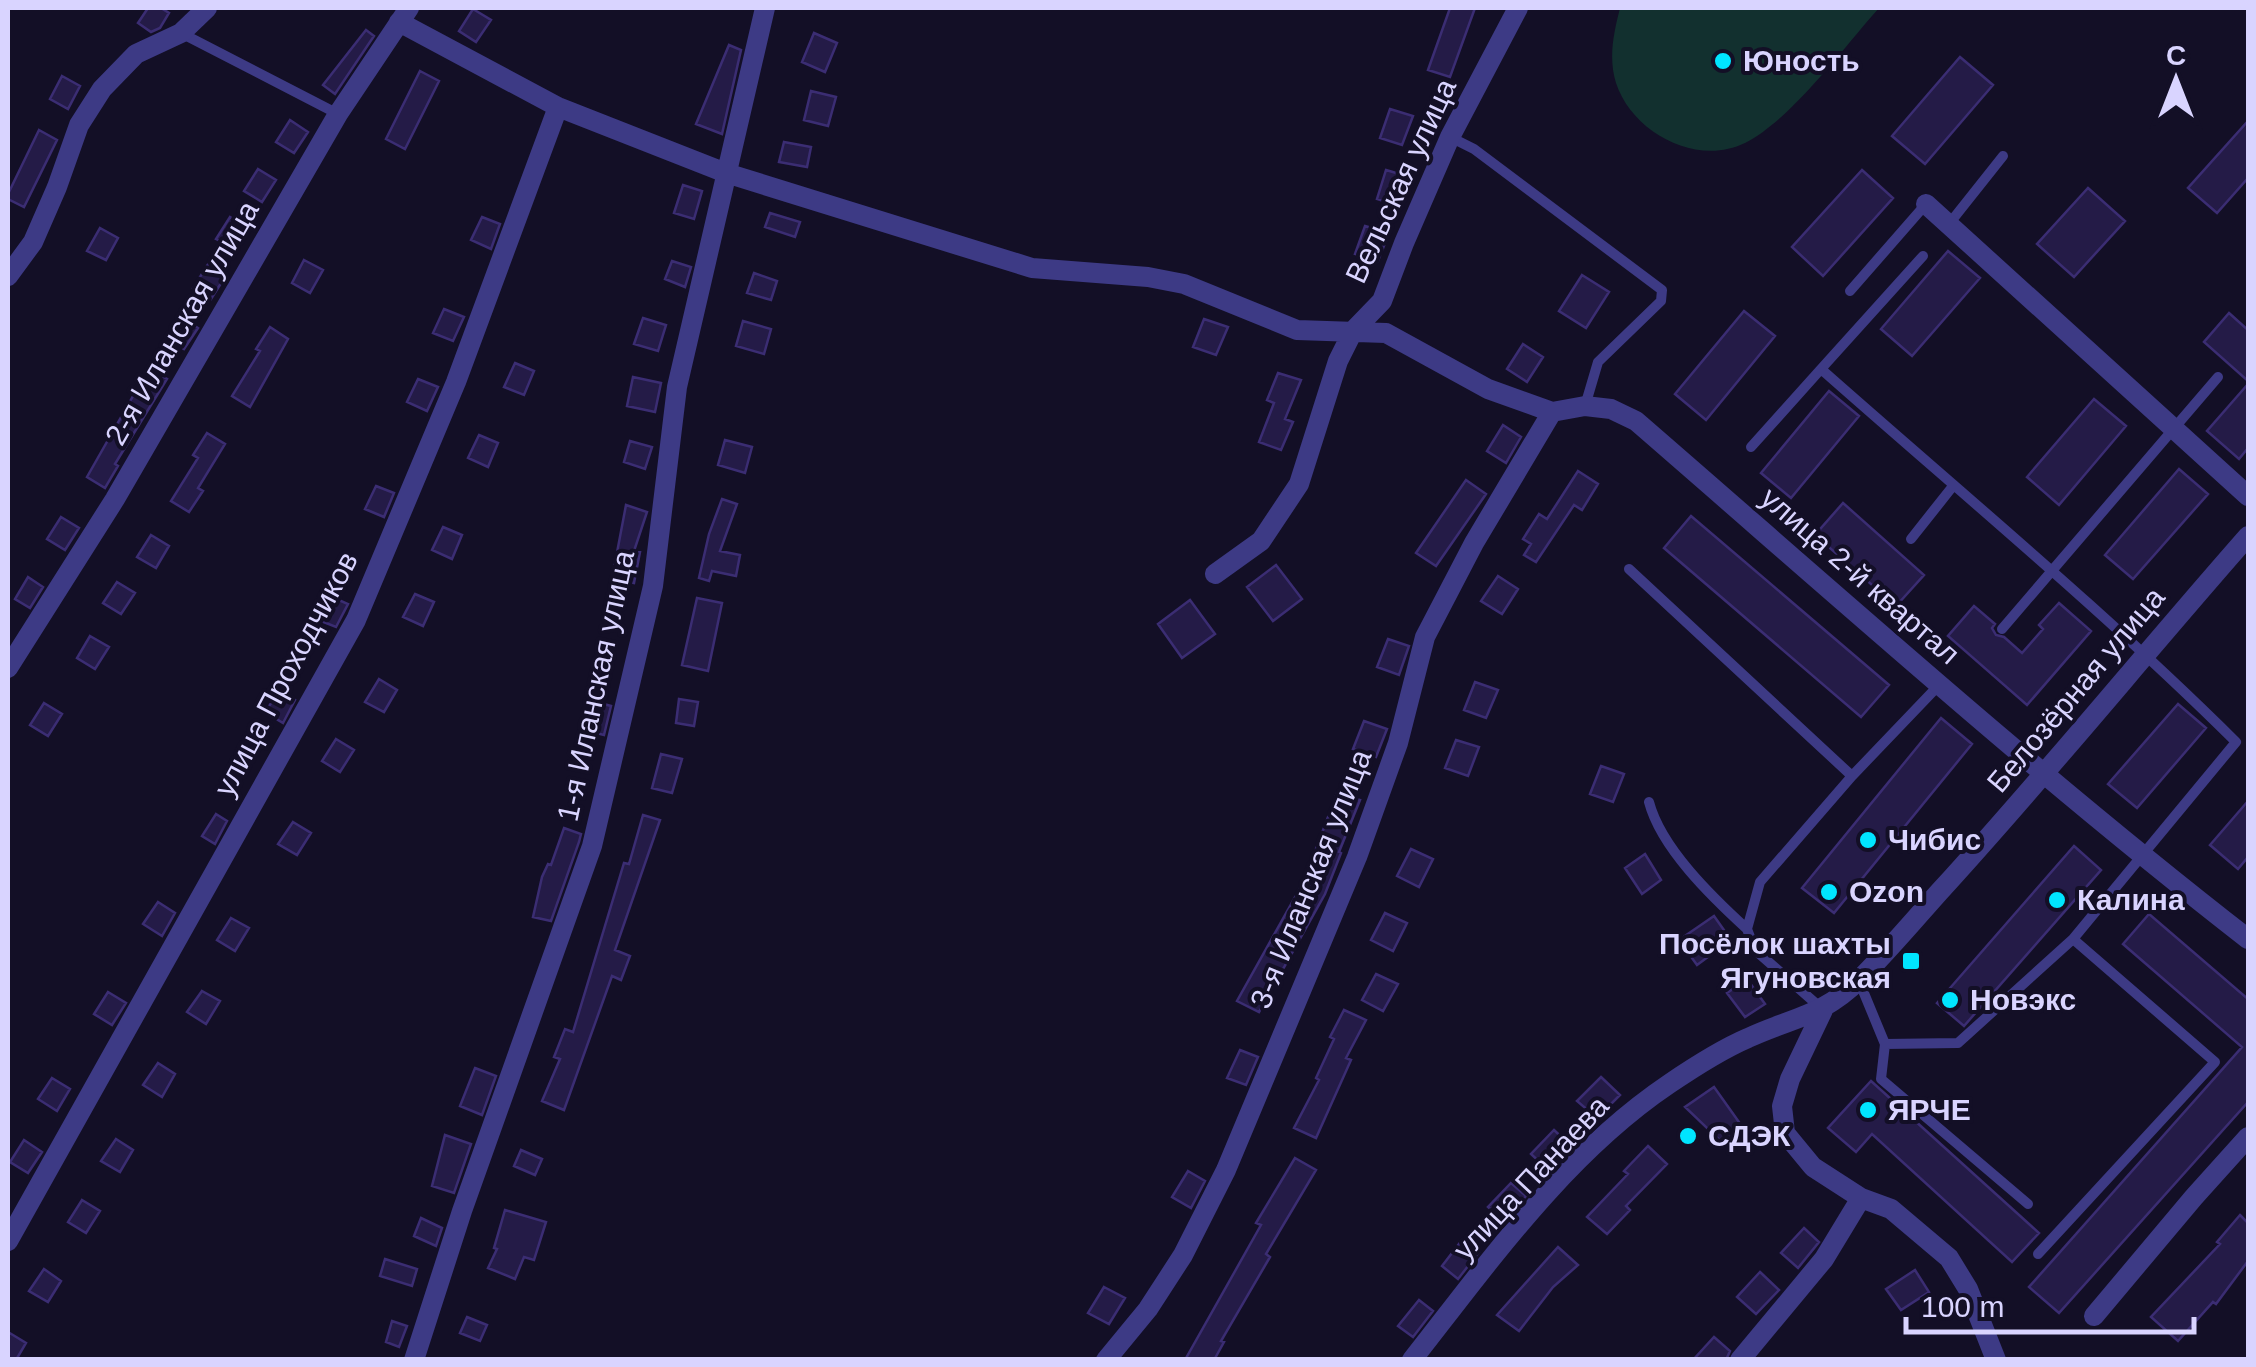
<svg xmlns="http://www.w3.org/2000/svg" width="2256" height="1367" viewBox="0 0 2256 1367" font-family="Helvetica,sans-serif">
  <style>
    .pitch { fill: #12302f }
    .building { fill: #241b47; stroke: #3b2d73; stroke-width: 2.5 }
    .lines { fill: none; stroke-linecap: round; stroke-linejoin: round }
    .service { stroke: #3d3a85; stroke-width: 10 }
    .minor { stroke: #3d3a85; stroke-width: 20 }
    .poi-dot { fill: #00e5ff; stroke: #130f26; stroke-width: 4 }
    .labels { text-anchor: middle; stroke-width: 8; stroke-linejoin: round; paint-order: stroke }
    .poi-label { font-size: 30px; font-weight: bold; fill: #d9d4ff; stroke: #130f26; text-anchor: start }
    .street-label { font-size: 30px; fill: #d9d4ff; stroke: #130f26 }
  </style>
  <rect width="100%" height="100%" fill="#130f26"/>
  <path class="pitch" d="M1620,8H1879C1845,46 1790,121 1745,143C1696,167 1632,132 1616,83C1608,57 1614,32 1620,8Z"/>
  <path class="building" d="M148,8H161L169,13L160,28L151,32L138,23Z
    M1450,8H1475L1450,77L1428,70Z
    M473,9L491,20L476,42L459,31Z
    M366,30L374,36L335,94L323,85Z
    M814,33L837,43L825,72L802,62Z
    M729,45L741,50L722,134L696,124Z
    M1960,57L1993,85L1925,164L1892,136Z
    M420,71L439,81L405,149L386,139Z
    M62,76L80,86L68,109L50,99Z
    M811,91L836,97L828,126L804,120Z
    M1390,109L1413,116L1402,145L1380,138Z
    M290,120L308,132L294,153L276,142Z
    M2248,121V178L2217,213L2188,188Z
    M39,130L57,140L24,207L8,199V194Z
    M784,142L811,147L807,167L779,162Z
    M258,169L276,180L262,202L244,191Z
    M1386,170L1410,177L1399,206L1377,199Z
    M1862,170L1893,198L1823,276L1792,247Z
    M683,185L702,191L694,219L674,213Z
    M2088,188L2125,221L2074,277L2037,244Z
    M770,213L800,222L795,237L765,227Z
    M230,217L248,228L219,274L225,277L211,299L193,288L222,242L216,239Z
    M482,217L500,224L491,249L471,240Z
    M1365,226L1389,233L1378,261L1355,254Z
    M100,228L118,238L106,260L87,251Z
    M1948,251L1980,278L1912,356L1881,329Z
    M304,260L323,270L310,293L292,283Z
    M672,261L691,267L685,287L665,279Z
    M754,273L777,281L771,300L747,293Z
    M1582,275L1609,292L1586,328L1559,311Z
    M444,309L464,317L453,341L433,333Z
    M1744,311L1775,336L1706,420L1675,394Z
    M2229,313L2248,330V381L2204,342Z
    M180,316L198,328L184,349L166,338Z
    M643,318L666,325L658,351L634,344Z
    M1204,319L1228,327L1216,355L1193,347Z
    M743,321L771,329L764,354L736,346Z
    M270,327L288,339L250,407L232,396L260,351L256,349Z
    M1523,344L1543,357L1527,382L1507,369Z
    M515,363L534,371L524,395L504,387Z
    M149,368L167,379L115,464L118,466L105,488L87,477Z
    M1278,373L1301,380L1285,419L1293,422L1281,450L1259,442L1274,403L1267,400Z
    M633,377L661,383L655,412L627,406Z
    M418,379L438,387L427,411L407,402Z
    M2248,384V448L2239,459L2207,431Z
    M1829,391L1859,416L1791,498L1761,473Z
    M2094,399L2126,426L2059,505L2027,477Z
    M1503,425L1521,437L1506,463L1487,451Z
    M207,433L225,444L198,488L203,491L189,512L171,501L198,458L193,455Z
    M479,435L498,443L488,467L468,458Z
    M725,440L752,447L745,473L718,465Z
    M630,441L652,447L645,469L624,462Z
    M2179,469L2208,494L2133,579L2105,555Z
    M1578,471L1598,484L1582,510L1574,505L1536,562L1524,555L1531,544L1523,539L1539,514L1547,519Z
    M1466,480L1486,494L1436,566L1416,553Z
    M376,486L394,493L384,517L365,509Z
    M722,499L737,504L720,551L740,555L736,576L712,571L709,581L699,578L709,534Z
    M1843,503L1924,575L1896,606L1815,535Z
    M626,505L647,512L634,551L640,552L634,583L612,579Z
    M1691,516L1889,685L1861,717L1664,548Z
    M61,517L79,528L65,550L47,539Z
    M443,527L462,535L452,559L432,550Z
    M151,535L169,546L156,568L137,557Z
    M1276,565L1302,599L1273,621L1247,587Z
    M1498,576L1518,589L1502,614L1481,601Z
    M28,577L43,587L30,608L15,599Z
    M117,582L135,593L121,614L103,603Z
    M415,594L434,602L423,626L403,617Z
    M332,597L348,604L336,627L321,621Z
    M697,598L722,603L708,671L682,665Z
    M1190,600L1215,634L1182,658L1158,624Z
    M2059,603L2091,631L2027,705L1948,636L1974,606L1995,624L1992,628L1996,635L2004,637L2022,653L2043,629L2039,625Z
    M90,636L109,647L95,669L77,658Z
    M1388,639L1409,646L1399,675L1377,667Z
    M379,679L397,690L384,712L365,702Z
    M1475,682L1498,690L1486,718L1464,710Z
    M280,690L295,700L283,723L265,712Z
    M679,699L698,702L694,726L676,723Z
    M596,702L611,706L604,735L588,731Z
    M44,703L62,714L48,736L30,725Z
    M2178,704L2206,728L2137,808L2108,784Z
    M1941,718L1972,744L1834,913L1802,888Z
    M1364,721L1387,729L1376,757L1353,749Z
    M336,739L354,750L340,772L322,761Z
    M1456,740L1479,747L1468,776L1445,768Z
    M661,754L682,759L672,793L652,788Z
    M1601,766L1624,774L1613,802L1590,794Z
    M1337,793L1360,800L1339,852L1341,853L1325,894L1259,1012L1237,1001L1304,881Z
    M2248,801V857L2238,869L2210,845Z
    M216,814L227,821L215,844L202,836Z
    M643,815L660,820L615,950L630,956L621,980L612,976L564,1110L542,1101L560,1059L554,1057L565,1029L573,1032L624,863L629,864Z
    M293,822L311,833L297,855L278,844Z
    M564,828L581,834L579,842L551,921L533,917L542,877L548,864L551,865Z
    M2074,846L2101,870L1964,1026L1937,1003Z
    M1411,849L1433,859L1419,887L1397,876Z
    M1645,854L1661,880L1642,894L1625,868Z
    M158,902L175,913L162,936L143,924Z
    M1385,913L1407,923L1393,951L1371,940Z
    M2149,914L2248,999V1102L2059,1313L2029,1287L2242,1047L2123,944Z
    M1714,916L1731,940L1697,965L1679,940Z
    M231,918L249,928L235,951L217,940Z
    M1376,974L1398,984L1383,1011L1362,1000Z
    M1747,979L1765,1004L1745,1017L1727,993Z
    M202,991L220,1001L206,1024L187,1012Z
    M108,992L126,1003L112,1025L94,1014Z
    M1344,1010L1366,1020L1346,1058L1351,1060L1316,1138L1294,1128L1319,1080L1316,1078L1334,1039L1330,1037Z
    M1240,1050L1258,1057L1246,1085L1227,1078Z
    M158,1063L175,1074L162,1097L143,1085Z
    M475,1068L496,1076L482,1115L460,1106Z
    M1601,1077L1620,1095L1597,1118L1577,1101Z
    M52,1078L70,1089L57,1111L38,1099Z
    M1871,1081L2039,1233L2012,1262L1872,1134L1856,1152L1828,1128Z
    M1714,1087L1751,1139L1732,1152L1685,1107Z
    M1554,1130L1572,1147L1549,1171L1531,1154Z
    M445,1135L471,1144L454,1193L432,1186Z
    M116,1139L133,1150L120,1172L101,1161Z
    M24,1140L42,1152L28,1173L10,1162Z
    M1648,1146L1667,1164L1626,1206L1630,1210L1607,1234L1587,1217L1628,1174L1624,1171Z
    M521,1150L542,1159L535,1175L514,1166Z
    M1295,1158L1316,1170L1266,1254L1270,1257L1221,1341L1224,1342L1214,1360H1185L1261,1225L1256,1223Z
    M1188,1171L1205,1181L1191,1208L1172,1197Z
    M1511,1183L1526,1196L1504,1222L1488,1207Z
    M82,1200L100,1211L86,1233L68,1222Z
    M505,1210L546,1222L534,1260L524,1257L515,1279L488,1268L497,1249L494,1248Z
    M2240,1215L2248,1223V1261L2216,1304L2213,1302L2178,1341L2151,1317L2220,1244L2217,1242Z
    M421,1218L442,1228L436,1246L414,1236Z
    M1804,1228L1819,1242L1798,1268L1781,1253Z
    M1462,1240L1479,1252L1458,1279L1442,1266Z
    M1558,1247L1578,1265L1553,1287L1519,1331L1497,1315Z
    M385,1259L417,1269L412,1286L380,1276Z
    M44,1269L61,1281L48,1302L29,1291Z
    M1915,1270L1929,1292L1901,1310L1886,1289Z
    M1760,1272L1779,1290L1756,1314L1737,1297Z
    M1104,1287L1125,1298L1109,1324L1088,1313Z
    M1419,1300L1433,1311L1413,1337L1398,1326Z
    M467,1317L487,1325L480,1341L460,1333Z
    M392,1321L407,1326L399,1347L386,1342Z
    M8,1332L26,1343L16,1360H8Z
    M1714,1337L1730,1351L1726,1360H1693Z"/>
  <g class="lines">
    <path class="service" d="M181,33L338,114
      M1450,137L1474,149L1662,290L1661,301L1598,362L1585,406
      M1949,224L2003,156
      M1850,291L1926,204
      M1821,369L1923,256
      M1751,447L1821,369C1960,492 2104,611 2236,742L2073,939L2215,1062L2038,1254
      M1911,539L1953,486
      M1629,569L1852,776L1760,882L1747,929L1755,950L1821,1008
      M2002,629L2218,377
      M1852,776L1940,684
      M1649,802C1661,848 1712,897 1747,929
      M1859,981L1885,1044L1881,1079L2028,1204
      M1885,1044L1958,1043L2073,939"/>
    <path class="minor" d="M399,22L558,107L726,173L1032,268L1148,277L1184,284L1297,330L1386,333L1488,389L1552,412L1585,406L1611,409L1636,421C1838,596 2037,775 2248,939
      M1926,204L2248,496
      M8,276L33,242L57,187L79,125L102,89L136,54L181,33L207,8
      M1215,574L1261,541L1299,484L1338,361L1353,331L1382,301L1404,243L1450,137L1518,8
      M8,668L115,499L338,114L409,8
      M1823,1010L1790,1079L1782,1106L1785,1133L1813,1167L1861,1198L1891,1209L1949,1258L1968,1289L1996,1360
      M8,1241L356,620L456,382L558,107
      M2094,1316L2194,1197L2248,1137
      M414,1360L462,1211L592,846L653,586L677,387L765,8
      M1106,1360L1148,1309L1183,1255L1226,1170L1357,857L1398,743L1425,637L1474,543L1552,412
      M1412,1360C1489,1262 1565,1154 1669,1084C1694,1067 1720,1050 1748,1038C1793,1017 1822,1017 1860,979C1888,951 1914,920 1941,890C2047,774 2145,653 2248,536
      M1740,1360L1824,1259L1861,1198"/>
  </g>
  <g class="poi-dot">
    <circle cx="1723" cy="61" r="10"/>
    <circle cx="1868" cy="840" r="10"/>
    <circle cx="1829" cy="892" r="10"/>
    <circle cx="2057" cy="900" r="10"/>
    <rect x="1901" y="951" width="20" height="20" rx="5"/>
    <circle cx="1950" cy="1000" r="10"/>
    <circle cx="1868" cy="1110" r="10"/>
    <circle cx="1688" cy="1136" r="10"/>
  </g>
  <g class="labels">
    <g class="poi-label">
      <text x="1743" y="71">Юность</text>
      <text x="1888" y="850">Чибис</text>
      <text x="1849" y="902">Ozon</text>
      <text x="2077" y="910">Калина</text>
      <text x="1891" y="954" text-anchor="end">Посёлок шахты<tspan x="1891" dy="34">Ягуновская</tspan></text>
      <text x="1970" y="1010">Новэкс</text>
      <text x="1888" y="1120">ЯРЧЕ</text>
      <text x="1708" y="1146">СДЭК</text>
    </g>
    <g class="street-label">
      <text transform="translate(1401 181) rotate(-65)" y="10">Вельская улица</text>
      <text transform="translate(182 323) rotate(-60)" y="10">2-я Иланская улица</text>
      <text transform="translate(1860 576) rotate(41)" y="10">улица 2-й квартал</text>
      <text transform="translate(286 674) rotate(-62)" y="10">улица Проходчиков</text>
      <text transform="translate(596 686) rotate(-78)" y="10">1-я Иланская улица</text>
      <text transform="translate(2076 690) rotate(-50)" y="10">Белозёрная улица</text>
      <text transform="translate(1311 879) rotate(-68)" y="10">3-я Иланская улица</text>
      <text transform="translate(1531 1178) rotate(-47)" y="10">улица Панаева</text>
    </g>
  </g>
  <rect width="2256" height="1367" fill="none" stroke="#d9d4ff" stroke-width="20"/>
  <g transform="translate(2176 80)" stroke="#130f26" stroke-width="8" paint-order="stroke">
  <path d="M0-8L18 38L0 25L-18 38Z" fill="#d9d4ff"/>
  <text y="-15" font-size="28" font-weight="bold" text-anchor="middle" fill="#d9d4ff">С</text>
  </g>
  <path d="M1906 1317v15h288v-15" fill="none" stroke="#d9d4ff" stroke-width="5"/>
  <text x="1921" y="1317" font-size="30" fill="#d9d4ff" stroke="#130f26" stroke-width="8" paint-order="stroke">100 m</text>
</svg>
